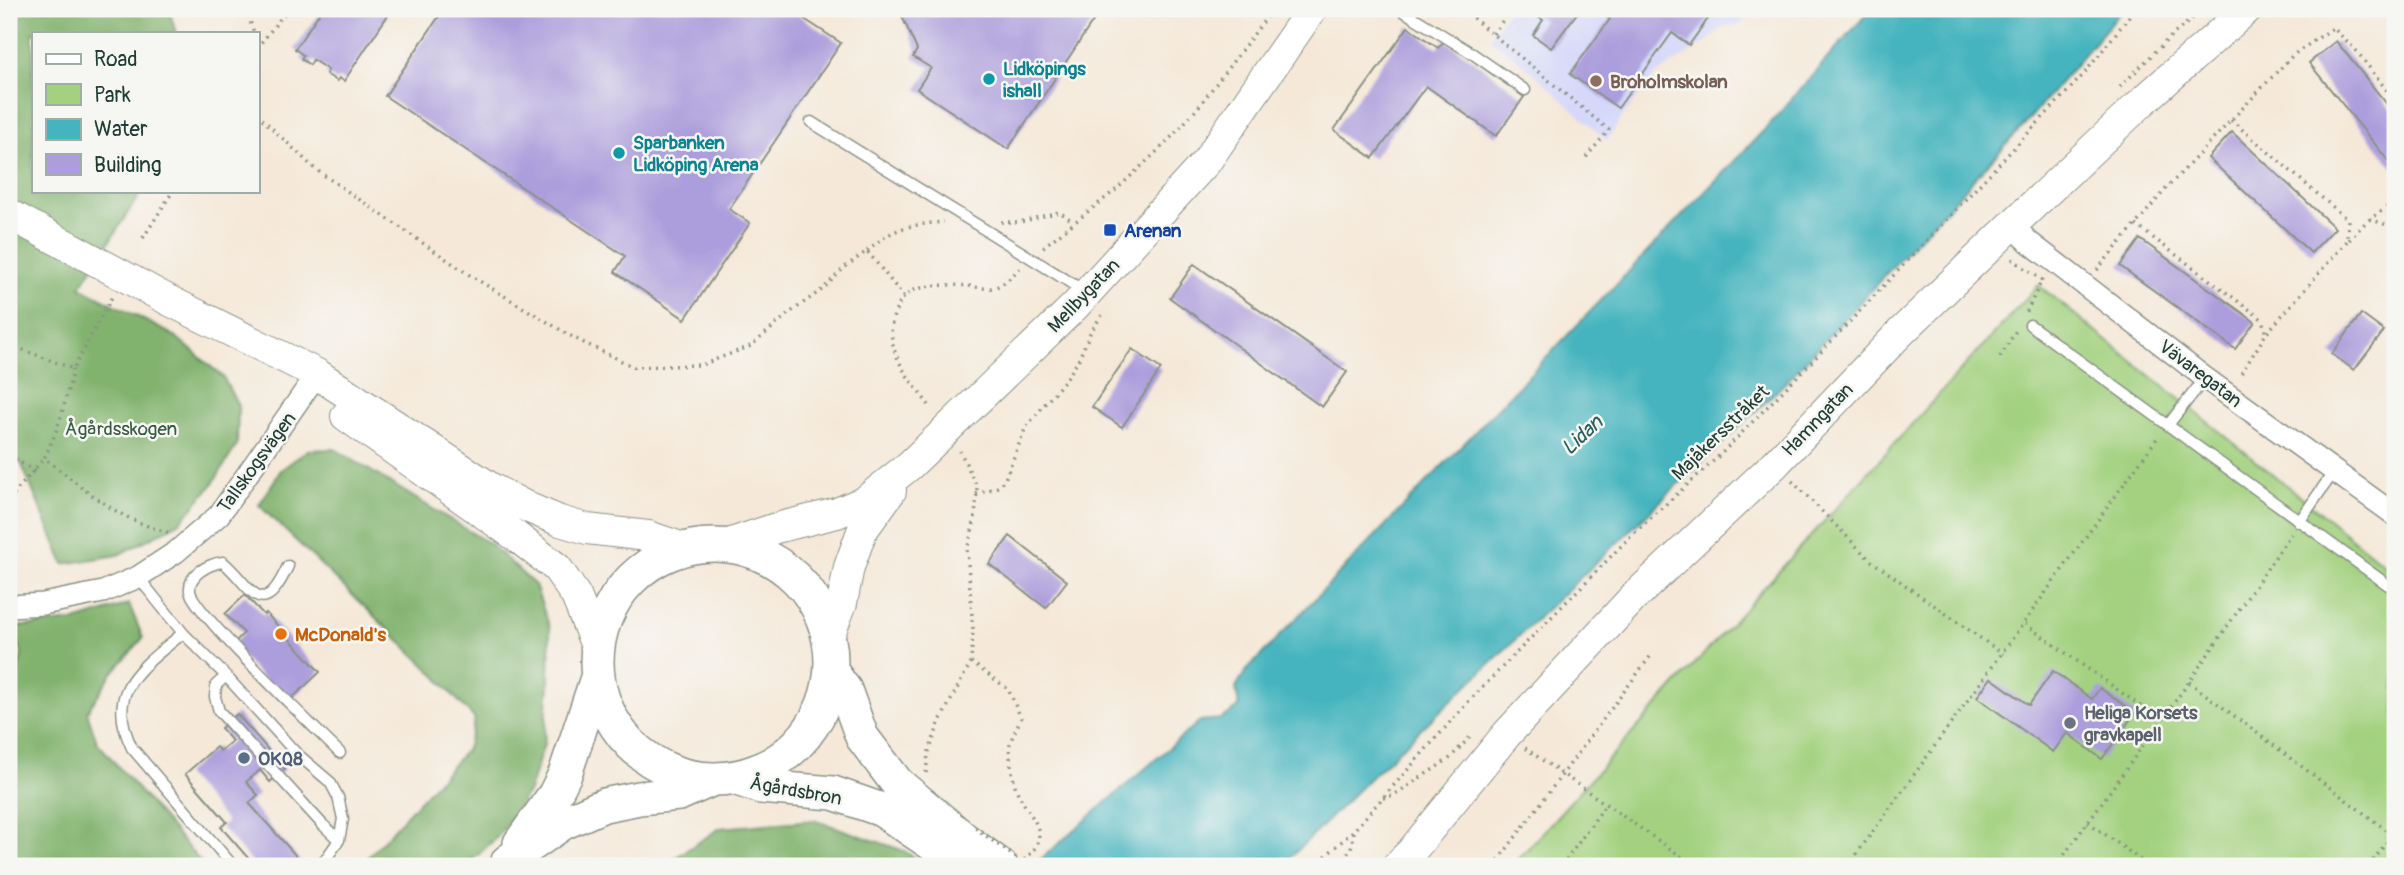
<svg xmlns="http://www.w3.org/2000/svg" width="2404" height="875" viewBox="0 0 2404 875" font-family="Pangolin,sans-serif">
  <style>
    .built { fill: #d5d8f9 }
    .green { fill: #a3d17f; stroke: #61875a; stroke-width: 2 }
    .forest { fill: #82b36e; stroke: #507851; stroke-width: 2 }
    .water { fill: #45b4be; stroke: #327879; stroke-width: 2 }
    .building { fill: #ac9edc }
    .lines { fill: none; stroke-linecap: round; stroke-linejoin: round }
    .lane-casing { stroke: #8a9286; stroke-width: 13 }
    .street-casing { stroke: #8a9286; stroke-width: 24 }
    .secondary-casing { stroke: #8a9286; stroke-width: 32 }
    .primary-casing { stroke: #8a9286; stroke-width: 36 }
    .path { stroke: #8a9286; stroke-width: 3.5; stroke-dasharray: 2 5; stroke-linecap: butt }
    .lane { stroke: #fff; stroke-width: 10 }
    .street { stroke: #fff; stroke-width: 21 }
    .secondary { stroke: #fff; stroke-width: 30 }
    .primary { stroke: #fff; stroke-width: 33 }
    .path-bridge { stroke: #8a9286; stroke-width: 3.5; stroke-dasharray: 2 5; stroke-linecap: butt }
    .culture-dot { fill: #0f9aa8; stroke: #f6f6f2; stroke-width: 2.5 }
    .education-dot { fill: #8d6e63; stroke: #f6f6f2; stroke-width: 2.5 }
    .transit-dot { fill: #1a4fb4; stroke: #f6f6f2; stroke-width: 2.5 }
    .food-dot { fill: #e8710a; stroke: #f6f6f2; stroke-width: 2.5 }
    .worship-dot { fill: #6b7280; stroke: #f6f6f2; stroke-width: 2.5 }
    .service-dot { fill: #5c6f8a; stroke: #f6f6f2; stroke-width: 2.5 }
    .labels { text-anchor: middle; stroke-width: 5; stroke-linejoin: round; paint-order: stroke }
    .culture-label { font-size: 19px; font-weight: bold; fill: #0d838f; stroke: #f6f6f2; text-anchor: start }
    .education-label { font-size: 19px; font-weight: bold; fill: #785e54; stroke: #f6f6f2; text-anchor: start }
    .transit-label { font-size: 19px; font-weight: bold; fill: #164399; stroke: #f6f6f2; text-anchor: start }
    .street-label { font-size: 19px; fill: #1f3d34; stroke: #f6f6f2 }
    .park-label { font-size: 19px; fill: #395b43; stroke: #f6f6f2 }
    .food-label { font-size: 19px; font-weight: bold; fill: #c56008; stroke: #f6f6f2; text-anchor: start }
    .worship-label { font-size: 19px; font-weight: bold; fill: #5b616d; stroke: #f6f6f2; text-anchor: start }
    .service-label { font-size: 19px; font-weight: bold; fill: #4e5e75; stroke: #f6f6f2; text-anchor: start }
    .water-label { font-size: 21px; font-style: italic; fill: #2a615d; stroke: #f6f6f2 }
  </style>
  <rect width="100%" height="100%" fill="#f6f6f2"/>
  <filter id="ink" filterUnits="userSpaceOnUse"><feTurbulence type="fractalNoise" baseFrequency=".0143" numOctaves="2"/><feDisplacementMap in="SourceGraphic" scale="14" xChannelSelector="R" yChannelSelector="G"/><feConvolveMatrix kernelMatrix="1 2 1 2 8 2 1 2 1" color-interpolation-filters="sRGB"/></filter>
  <filter id="wash" filterUnits="userSpaceOnUse"><feTurbulence type="fractalNoise" baseFrequency=".00686" numOctaves="4" result="noise"/><feDisplacementMap in="SourceGraphic" scale="28" xChannelSelector="R" yChannelSelector="G"/><feGaussianBlur stdDeviation="1.57" result="paint"/><feColorMatrix in="noise" values="0 0 0 0 0 0 0 0 0 0 0 0 0 0 0 0 0 1.4 0 .05"/><feComposite in="paint" operator="in"/></filter>
  <g filter="url(#wash)">
    <rect width="100%" height="100%" fill="#f5e8d8"/>
    <path class="built" d="M1509,9H1753L1740,25L1725,26L1704,44L1657,73L1622,117L1607,141L1530,70L1490,38Z"/>
    <path class="green" d="M2038,285L2395,573V866H1512Z"/>
    <path class="forest" d="M9,9H169L176,33H33V191H142L80,287L175,336L223,377L238,406L237,445L212,485L179,523L118,555L64,564L21,463L9,451Z
      M335,449L490,544L535,585L550,629L549,684L544,744L529,791L499,835L466,866H360L467,749L475,719L432,672L259,505L281,470L308,450Z
      M129,604L143,638L112,673L87,712L97,742L204,866H9V701L11,698L22,653L13,627L75,621Z
      M815,820L904,851L927,866H663L720,828Z"/>
    <path class="water" d="M1871,9H2123L2025,124L1785,383L1374,774L1282,866H1033L1200,721L1221,719L1239,707L1236,688L1245,672L1768,126Z"/>
    <g id="blocks">
      <path class="building" d="M322,9H378L388,15L344,81L339,78L337,81L326,74L328,70L313,60L310,65L301,59L303,55L295,49Z
        M444,9H789L841,43L729,209L750,223L685,319L615,272L625,256L385,96Z
        M907,9H1101L1008,149L917,89L931,68L913,57L917,50L902,16Z
        M1527,9H1580L1551,48L1533,35L1543,20Z
        M1605,9H1715L1689,45L1672,33L1618,108L1570,74L1610,19L1602,13Z
        M1408,27L1438,48L1445,40L1524,97L1496,136L1426,86L1373,158L1334,130Z
        M2336,41L2395,114V169L2309,63Z
        M2232,132L2335,228L2311,253L2208,158Z
        M2140,239L2255,322L2235,349L2120,266Z
        M1194,264L1347,372L1322,407L1170,298Z
        M2361,314L2384,331L2354,370L2332,354Z
        M1132,349L1161,369L1122,427L1092,407Z
        M1010,536L1067,581L1046,608L989,564Z
        M245,595L264,615L266,613L320,672L286,704L232,645L244,633L225,614Z
        M2053,671L2092,699L2100,688L2135,713L2102,759L2067,733L2053,752L1977,697L1991,678L2029,705Z
        M237,714L285,769L270,782L260,770L246,782L258,795L249,803L305,866H255L221,827L227,822L185,774L216,747L220,751L232,741L221,728Z"/>
    </g>
  </g>
  <g filter="url(#ink)">
    <use href="#blocks" fill-opacity="0" stroke="#8a9286" stroke-width="2"/>
    <g class="lines">
      <defs>
        <path id="lane" d="M1400,9L1473,54L1525,90
          M811,122L1084,291
          M2030,325L2388,585
          M2168,425L2205,378
          M2299,522L2335,470
          M288,566C261,625 251,585 223,562C209,564 188,574 190,591C193,612 317,730 340,753
          M138,577L183,633L226,676L296,753L330,782L338,797L343,819L339,840L321,866
          M183,633C143,667 103,689 132,748L233,866
          M226,676L216,685L215,697L219,711L322,824L339,840"/>
        <path id="street" d="M2012,225L2029,242L2205,378L2395,515
          M9,606L43,604L103,592L138,577L176,552L219,515L317,374"/>
        <path id="secondary" d="M9,214L170,301L317,374L491,488L529,508L560,521L587,529L648,536L686,549
          M346,416L517,537L557,568L576,596L598,651
          M723,546L776,528L837,513L865,501L910,465L1076,305L1206,162L1312,9
          M829,636L842,603L849,567L862,531L891,491
          M1397,866L1411,852L1506,735L1633,598L1775,464L1898,335L2012,225L2141,103L2247,9"/>
        <path id="primary" d="M597 662a117 117 0 1 1 234 0a117 117 0 1 1-234 0Z
          M831,671L845,690L862,737L897,783L964,839L1001,866
          M734,778L761,787L833,793L882,810L965,866
          M520,843L555,794L565,774L598,675
          M508,861L563,823L604,805L639,798L679,794L711,780"/>
      </defs>
      <use href="#lane" class="lane-casing"/>
      <use href="#street" class="street-casing"/>
      <use href="#secondary" class="secondary-casing"/>
      <use href="#primary" class="primary-casing"/>
      <path class="path" d="M246,9L254,33
        M1462,9L1609,130L1583,161
        M1493,34L1511,9
        M257,48L288,9
        M2120,87L2169,38L2204,9
        M257,114L315,169L471,276L574,338L634,367L701,365L751,346L788,314L823,289L845,267L867,251L904,297
        M2231,120L2348,220L2347,241L2266,334
        M2370,219L2395,228
        M1001,222H1020L1059,212L1073,221
        M2136,225L2262,319L2266,334L2239,377
        M143,238L173,191
        M2349,240L2366,222L2395,201
        M1043,247L1117,189L1166,143L1196,110L1273,9
        M867,251C893,227 909,225 944,222
        M2012,259L2042,280L2026,313
        M2097,270L2165,190L2293,55L2333,28L2355,49L2395,101
        M9,335L16,347L73,369L112,297
        M2000,357L2017,329
        M73,369C66,399 59,430 44,458C88,491 115,519 170,533
        M929,405C908,378 879,344 897,308C902,298 910,290 921,288C936,284 954,285 969,286C976,287 984,289 991,288C1003,287 1013,275 1021,267
        M9,456L35,471
        M1792,481L1870,560L2003,654
        M976,494L998,487L1005,479L1026,427L1069,375L1078,361L1090,333L1102,315
        M9,500L44,458
        M2025,624L2160,720
        M971,662L1008,689L1021,718C1018,726 1012,736 1010,744C1008,751 1013,781 1016,788C1026,817 1057,831 1024,860
        M2189,682L2393,835
        M1525,748L1695,866
        M926,773L928,754L940,721L971,662L973,629L967,550L975,519L977,487L960,451
        M1383,798L1394,795L1449,759L1473,734
        M2088,822L2149,866
        M1315,866L1354,830L1469,701L1632,535L1720,455L1822,351L2084,74L2135,9
        M1341,866L1351,848L1354,832
        M1494,866L1652,654
        M1562,866L1606,804
        M1848,866L2158,437
        M2056,866L2189,682L2291,534
        M2369,866L2395,831"/>
      <use href="#lane" class="lane"/>
      <use href="#street" class="street"/>
      <use href="#secondary" class="secondary"/>
      <use href="#primary" class="primary"/>
      <path class="path-bridge" d="M975,828L1027,866"/>
    </g>
  </g>
  <g class="culture-dot">
    <circle cx="989" cy="79" r="7"/>
    <circle cx="619" cy="153" r="7"/>
  </g>
  <circle class="education-dot" cx="1596" cy="81" r="7"/>
  <rect class="transit-dot" x="1103" y="223" width="14" height="14" rx="3.5"/>
  <circle class="food-dot" cx="281" cy="634" r="7"/>
  <circle class="worship-dot" cx="2070" cy="723" r="7"/>
  <circle class="service-dot" cx="244" cy="758" r="7"/>
  <g class="labels">
    <g class="culture-label">
      <text x="1003" y="75">Lidköpings<tspan x="1003" dy="22">ishall</tspan></text>
      <text x="633" y="149">Sparbanken<tspan x="633" dy="22">Lidköping Arena</tspan></text>
    </g>
    <g class="education-label">
      <text x="1610" y="88">Broholmskolan</text>
    </g>
    <g class="transit-label">
      <text x="1124" y="237">Arenan</text>
    </g>
    <g class="street-label">
      <text transform="translate(1083 295) rotate(-46)" y="7">Mellbygatan</text>
      <text transform="translate(2201 373) rotate(37)" y="7">Vävaregatan</text>
      <text transform="translate(1817 419) rotate(-46)" y="7">Hamngatan</text>
      <text transform="translate(1720 432) rotate(-44)" y="7">Majåkersstråket</text>
      <text transform="translate(256 462) rotate(-54)" y="7">Tallskogsvägen</text>
      <text transform="translate(796 790) rotate(10)" y="7">Ågårdsbron</text>
    </g>
    <g class="park-label">
      <text x="121" y="435">Ågårdsskogen</text>
    </g>
    <g class="food-label">
      <text x="295" y="641">McDonald's</text>
    </g>
    <g class="worship-label">
      <text x="2084" y="719">Heliga Korsets<tspan x="2084" dy="22">gravkapell</tspan></text>
    </g>
    <g class="service-label">
      <text x="258" y="765">OKQ8</text>
    </g>
    <g class="water-label">
      <text transform="translate(1582 435) rotate(-43)" y="7">Lidan</text>
    </g>
  </g>
  <rect width="2404" height="875" fill="none" stroke="#f6f6f2" stroke-width="35"/>
  <rect x="32" y="32" width="228" height="161" fill="#f6f6f2" stroke="#a0aca6" stroke-width="2"/>
  <rect x="46" y="54" width="35" height="10" fill="#ffffff" stroke="#a0aca6" stroke-width="2"/>
  <text x="94" y="66" font-size="21" fill="#1f3d34">Road</text>
  <rect x="46" y="84" width="35" height="21" fill="#a3d17f" stroke="#a0aca6" stroke-width="2"/>
  <text x="94" y="102" font-size="21" fill="#1f3d34">Park</text>
  <rect x="46" y="119" width="35" height="21" fill="#45b4be" stroke="#a0aca6" stroke-width="2"/>
  <text x="94" y="136" font-size="21" fill="#1f3d34">Water</text>
  <rect x="46" y="154" width="35" height="21" fill="#ac9edc" stroke="#a0aca6" stroke-width="2"/>
  <text x="94" y="172" font-size="21" fill="#1f3d34">Building</text>
</svg>
